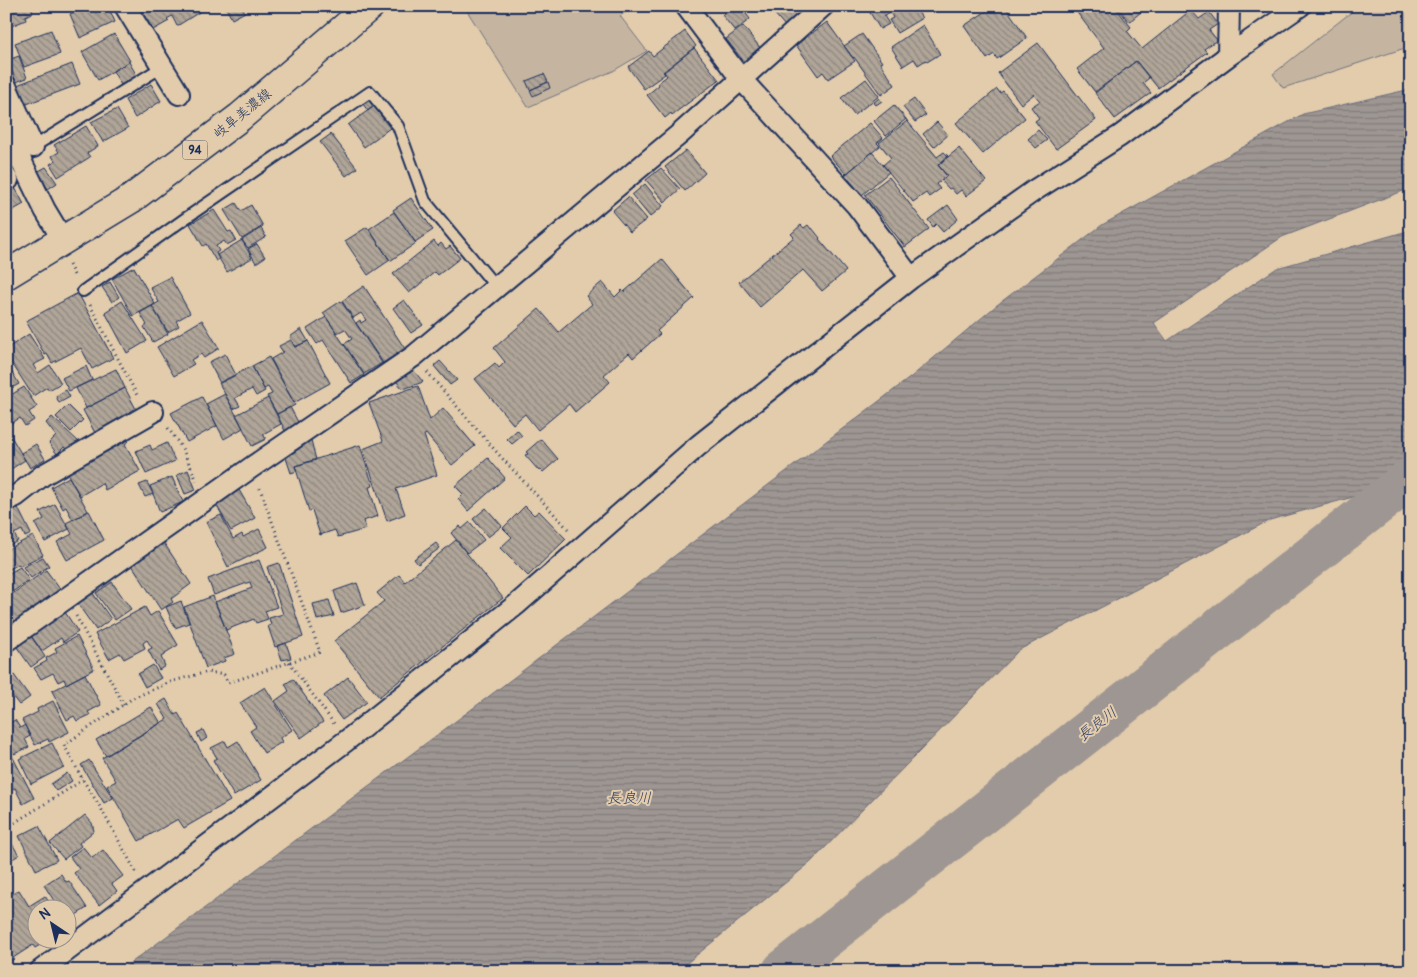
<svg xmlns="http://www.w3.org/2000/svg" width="1417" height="977" viewBox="0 0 1417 977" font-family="Pangolin,'Klee One',sans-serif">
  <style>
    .green { fill: #c5b5a0; stroke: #70727f }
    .water { fill: url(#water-rules); stroke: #6a6d7d }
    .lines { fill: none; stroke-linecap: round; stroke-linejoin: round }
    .river { stroke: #9e9692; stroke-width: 42 }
    .building { fill: url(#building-back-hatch); stroke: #1b2f5e }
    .service-casing { stroke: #1b2f5e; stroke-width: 14 }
    .minor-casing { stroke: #1b2f5e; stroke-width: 24 }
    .primary-casing { stroke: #1b2f5e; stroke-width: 31 }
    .path { stroke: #1b2f5e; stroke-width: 3; stroke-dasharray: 1 4; stroke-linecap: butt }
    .service { stroke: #e2ccac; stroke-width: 10 }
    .minor { stroke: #e2ccac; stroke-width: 20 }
    .primary { stroke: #e2ccac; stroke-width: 28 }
    .labels { text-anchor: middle; stroke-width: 4; stroke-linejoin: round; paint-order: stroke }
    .shield { fill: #e2ccac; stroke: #575e75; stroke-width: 1 }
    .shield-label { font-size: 12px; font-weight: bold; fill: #1b2f5e }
    .street-label { font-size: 14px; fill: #1b2f5e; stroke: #e2ccac }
    .water-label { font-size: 15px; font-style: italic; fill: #2f3e66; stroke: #e2ccac }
  </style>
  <defs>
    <pattern id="water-rules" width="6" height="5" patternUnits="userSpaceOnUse" patternTransform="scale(1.25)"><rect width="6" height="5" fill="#9e9692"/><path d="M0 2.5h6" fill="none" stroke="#807b7a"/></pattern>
    <pattern id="building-back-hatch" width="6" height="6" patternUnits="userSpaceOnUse" patternTransform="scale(1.25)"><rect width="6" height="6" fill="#b0a598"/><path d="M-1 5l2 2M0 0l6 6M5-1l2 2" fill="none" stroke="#8e877f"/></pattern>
  </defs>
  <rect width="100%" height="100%" fill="#e2ccac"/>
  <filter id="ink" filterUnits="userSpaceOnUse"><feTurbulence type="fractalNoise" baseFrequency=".02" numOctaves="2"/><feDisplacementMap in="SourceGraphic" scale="10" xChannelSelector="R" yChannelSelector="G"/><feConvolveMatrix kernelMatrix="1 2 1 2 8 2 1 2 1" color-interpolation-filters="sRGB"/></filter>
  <g filter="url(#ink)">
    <path class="green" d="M464,6H634L620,16L647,51L613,71L528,107Z
      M1359,6H1411V46L1283,88L1273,74Z"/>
    <path class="water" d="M1411,89V188L1282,237L1154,323L1167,341L1277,268L1411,230V481L1270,520L1019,650L811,862L677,971H120L488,697L911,377L997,305L1102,225L1303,114Z"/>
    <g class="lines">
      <path class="river" d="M783,971L1411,478"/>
    </g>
    <path class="building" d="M6,6H31L33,13L25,16L26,20L6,28Z
      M88,6H108L115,22L80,38L70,14Z
      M141,6H209L177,26L172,16L167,19L169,21L153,30L139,7Z
      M228,6H241L245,12L232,19L226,8Z
      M732,6H740L750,19L735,31L722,15Z
      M768,6H809L785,26Z
      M866,6H914L922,18L897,33L889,20L893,18L890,12L884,16L889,24L880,29Z
      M921,6H932L926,11Z
      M994,6H1005L1027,38L997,59L994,54L987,59L964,26Z
      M1072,6H1114L1131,27L1127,31L1142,49L1191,10L1199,19L1209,12L1218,24L1209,30L1217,40L1204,49L1207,52L1158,88L1136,61L1095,92L1077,69L1104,48Z
      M1116,6H1148L1129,22Z
      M1257,6H1272L1263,13Z
      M827,22L855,61L828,79L823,72L818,76L796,45Z
      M923,25L940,54L927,62L926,60L918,65L914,59L903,66L891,47Z
      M743,26L762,50L745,63L726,39Z
      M51,30L60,54L24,67L15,43Z
      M685,31L696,46L663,72L665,74L644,89L628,67L649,51L653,56Z
      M114,34L130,61L98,80L82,52Z
      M862,34L882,62L880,63L895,85L881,95L854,57L853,58L844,46Z
      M1038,43L1096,120L1056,149L1035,121L1039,118L1031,107L1040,101L1034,94L1021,104L998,73Z
      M694,48L719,80L672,115L671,113L665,118L647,95L659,85L658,83L667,76L664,72Z
      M19,56L27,78L16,82L8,60Z
      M1136,61L1149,78L1143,83L1151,93L1115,119L1095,93Z
      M129,62L137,76L121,85L113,71Z
      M72,64L80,84L24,105L17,85Z
      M544,74L548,82L530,90L526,81Z
      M866,79L879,96L854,115L841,98Z
      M548,82L550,88L533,96L530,90Z
      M151,84L161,101L135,118L125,100Z
      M997,89L1000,93L1003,91L1025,118L983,154L956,123Z
      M879,98L882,101L876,105L873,103Z
      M914,99L926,115L915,122L903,107Z
      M369,100L374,106L368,111L363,104Z
      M894,105L906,119L886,136L874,121Z
      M374,106L390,128L364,147L348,125Z
      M117,109L128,128L103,142L91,122Z
      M904,117L937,157L944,152L948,156L938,165L947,176L936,184L940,189L929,197L926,193L913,202L883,165L891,158L879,143L907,121Z
      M937,122L948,135L934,147L923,134Z
      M870,123L883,138L877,143L880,146L846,174L830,156Z
      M86,126L98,146L87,153L90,157L58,177L50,164L55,161L52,156L59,152L54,145Z
      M1038,130L1047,140L1036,148L1028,139Z
      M331,134L357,168L346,176L320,142Z
      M959,148L986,181L966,196L961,190L956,194L951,188L949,189L941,180L947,176L938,165Z
      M686,150L705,173L685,191L665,167Z
      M872,152L889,172L862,195L845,175Z
      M46,167L57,183L48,189L37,172Z
      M661,168L680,189L665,202L646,180Z
      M889,177L929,229L905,247L865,195Z
      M645,184L663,206L650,217L632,195Z
      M14,186L24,204L6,214V191Z
      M628,197L647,219L630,232L612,211Z
      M411,198L433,230L415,242L393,210Z
      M236,203L241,211L251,205L263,226L242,239L224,210Z
      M948,205L958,219L943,232L936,224L933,227L928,220Z
      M214,210L228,232L231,231L236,240L227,245L224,241L216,246L219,251L216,253L219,259L216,261L206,244L203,246L190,224Z
      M394,212L416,243L390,261L369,229Z
      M801,225L804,228L808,225L811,229L812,228L820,238L819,239L846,271L822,291L803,270L760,307L739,282L794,237L791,234Z
      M367,227L390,260L368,275L345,241Z
      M261,228L266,237L248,248L242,240Z
      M242,240L252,258L227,272L217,255Z
      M434,241L438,246L441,243L446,249L450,246L460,258L438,275L435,272L409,293L393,274Z
      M257,244L265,257L256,263L248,249Z
      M662,259L694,298L657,331L660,334L633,358L629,353L604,375L610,382L575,412L569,404L538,430L525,414L513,424L475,379L495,363L499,368L505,362L494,348L539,309L559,332L592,304L586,296L602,282L615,297L622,290L624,292Z
      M134,267L155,304L133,316L112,279Z
      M170,277L190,313L176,321L179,326L168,332L152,306L159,302L150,287Z
      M110,282L119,297L112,302L102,287Z
      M364,286L405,349L383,363L356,323L360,320L361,323L366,320L361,313L353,318L342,301Z
      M78,293L113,358L92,369L81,348L52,363L47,354L45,355L26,321Z
      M404,300L423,325L411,333L393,308Z
      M122,301L147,341L127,353L105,312Z
      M341,301L382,363L364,374L344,344L352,339L345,329L337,333L323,313Z
      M152,306L168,334L153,342L144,327L147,325L140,313Z
      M326,317L364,375L351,383L323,340L317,344L307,329Z
      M202,320L219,348L204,358L201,354L191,360L194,364L174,376L157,347Z
      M301,329L308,341L295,347L290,337Z
      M29,334L45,359L33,365L38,373L50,365L61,383L49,390L47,387L33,396L6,354V349Z
      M291,340L295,347L308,341L330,383L294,403L271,359L283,352L279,346Z
      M225,354L236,375L220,383L209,362Z
      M269,357L295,405L277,414L267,396L272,394L268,387L264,389L252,366Z
      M440,361L457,380L450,385L434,366Z
      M6,362L19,384L6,391Z
      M86,366L92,380L69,391L62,378Z
      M252,366L265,391L256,396L252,389L235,398L240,406L233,409L219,383Z
      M411,367L423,382L403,389L395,380Z
      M116,369L125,388L86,408L76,388Z
      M418,386L430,420L443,408L475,446L452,465L426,434L424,435L437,475L396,489L405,514L387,521L363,449L383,441L369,403Z
      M24,387L37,407L29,412L34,420L25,426L20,418L7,426L6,398Z
      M125,388L137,411L95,433L83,410Z
      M66,390L70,397L59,403L56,396Z
      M225,394L243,428L224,439L206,404Z
      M202,397L217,426L187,442L171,413Z
      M268,398L281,424L263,434L266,439L252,446L236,415Z
      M68,405L83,420L71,432L56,417Z
      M290,407L299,424L285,431L277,414Z
      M52,417L80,443L68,451L64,447L57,454L49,443L56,436L46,423Z
      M6,428L25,460L8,471L6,468Z
      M517,430L522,436L512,444L507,439Z
      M541,439L558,459L543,472L541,470L539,471L525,455L528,454L526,452Z
      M128,440L129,441L125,444L140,471L105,490L102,483L80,496L67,473Z
      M311,440L316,460L295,466L297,471L291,473L286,458Z
      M167,443L175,461L146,474L136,451L150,445L152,450Z
      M36,444L45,459L30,468L21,453Z
      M360,445L373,486L369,487L378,516L363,521L366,529L338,537L335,530L320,535L312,510L309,511L295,466Z
      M488,458L505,478L468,511L458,499L463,494L455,486Z
      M188,470L196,490L185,494L177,475Z
      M69,477L88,511L73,520L66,507L63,509L51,487Z
      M172,477L183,502L160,512L150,486Z
      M147,482L153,494L145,497L139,485Z
      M239,490L255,518L231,531L216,504Z
      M16,504L31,534L25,537L22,530L14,534L18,541L6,547V509Z
      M55,504L69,529L45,542L35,524L44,519L40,512Z
      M525,506L534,515L539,511L566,539L528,576L500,548L512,537L503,528Z
      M486,508L502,526L488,537L473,519Z
      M89,511L104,540L67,560L57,542L72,534L66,523Z
      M221,515L233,539L242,534L243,537L259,529L268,547L228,567L206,522Z
      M470,522L484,540L467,553L451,533L460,526L462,529Z
      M33,536L43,555L20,566L19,564L6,571V550Z
      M162,540L191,584L171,599L173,602L161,610L130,562Z
      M456,540L503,598L379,697L334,641L384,601L377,593L399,575L405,582Z
      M436,543L440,548L418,564L414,559Z
      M43,557L49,566L31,578L23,567Z
      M259,560L277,607L265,611L268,619L256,623L254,619L226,630L215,602L252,588L250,582L214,595L208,579Z
      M279,563L303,637L275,647L268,626L271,625L269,618L283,614L267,567Z
      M20,567L29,580L11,593L6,585V575Z
      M46,570L62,592L6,631V588L11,595Z
      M112,582L131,609L115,620L96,593Z
      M357,583L365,605L341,613L334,591Z
      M92,592L111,619L96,630L77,603Z
      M213,596L235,654L224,658L225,661L206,668L184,607Z
      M329,600L334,616L317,620L313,604Z
      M181,601L189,623L175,628L166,607Z
      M145,607L150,616L158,611L178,645L165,653L166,654L161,657L165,666L159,670L148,650L152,648L147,640L143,643L145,648L124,659L120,653L109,659L95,634Z
      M63,609L78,632L63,642L61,638L42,651L29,633Z
      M29,633L45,657L31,667L14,643Z
      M77,636L94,669L66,684L64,679L58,682L53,673L41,679L34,668L47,661L46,658L57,652L55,648Z
      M286,643L291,658L282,660L277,646Z
      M6,664L30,697L19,705L6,688Z
      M153,665L161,678L145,687L138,674Z
      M85,674L101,705L88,712L90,715L77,721L74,716L67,720L52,691Z
      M348,677L367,702L342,720L324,696Z
      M293,679L323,722L301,738L275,701L289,691L285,684Z
      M265,687L292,730L280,738L282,742L264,753L250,731L256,727L240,703Z
      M166,699L175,715L178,713L230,801L184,828L178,819L139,841L107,786L116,781L102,758L167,719L158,704Z
      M53,701L69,732L49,742L48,739L35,745L22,720L38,712L37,709Z
      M151,707L161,723L106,756L96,740Z
      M15,720L20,728L25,725L30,736L25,739L29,747L14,754L6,739V725Z
      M203,730L207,738L201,742L197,733Z
      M225,741L228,747L238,741L261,780L234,796L213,760L217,758L211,748Z
      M52,743L64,767L31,784L19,759Z
      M6,744L34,798L23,804L15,788L6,792Z
      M89,760L113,798L104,803L81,765Z
      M67,773L72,781L56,791L51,784Z
      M85,815L92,823L94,831L79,843L81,846L64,859L50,843Z
      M39,826L57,860L36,870L19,836Z
      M7,836L19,855L6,863V837Z
      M83,847L92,858L103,850L123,876L112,884L117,891L99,905L74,873L79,869L70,857Z
      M61,874L66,882L69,881L87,908L68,920V910H60L44,885Z
      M19,890L29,906L45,896L54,910H38V940H48L35,948L33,945L13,958L14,959L6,964V898Z"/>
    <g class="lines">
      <defs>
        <path id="service" d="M33,147L162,67
          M83,291L183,220L370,92L398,126L425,201L496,287"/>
        <path id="minor" d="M125,6L179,94
          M686,6L741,79L857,206L911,278
          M1228,56L1229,6
          M6,86L33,147
          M6,130L45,210L63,240
          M6,177L8,180L6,181
          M6,501L16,496L43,475L153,412
          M6,641L252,467L414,356L681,133L823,6
          M40,971L346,741L516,605L699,445L911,278L1035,190L1120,136L1228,56L1300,6"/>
        <path id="primary" d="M6,275L131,199L240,117L370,6"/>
      </defs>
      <use href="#service" class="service-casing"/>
      <use href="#minor" class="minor-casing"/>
      <use href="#primary" class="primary-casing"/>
      <path class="path" d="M69,265L75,277
        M90,305L138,397
        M427,372L501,457L570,531
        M168,428L182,448L197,481
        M76,616L124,705
        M289,662L335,725
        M6,828L83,780
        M136,872L99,805L83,780L64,745L133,698L173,681L208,672L224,675L228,683L320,652L259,486"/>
      <use href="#service" class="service"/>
      <use href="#minor" class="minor"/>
      <use href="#primary" class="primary"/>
    </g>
  </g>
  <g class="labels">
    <rect class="shield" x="182.5" y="140.5" width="25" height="19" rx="4"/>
    <g class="shield-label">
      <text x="195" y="154">94</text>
    </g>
    <g class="street-label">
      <text transform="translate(242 113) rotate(-39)" y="5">岐阜美濃線</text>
    </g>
    <g class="water-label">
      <text transform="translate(1097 724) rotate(-38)" y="5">長良川</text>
      <text x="629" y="803">長良川</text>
    </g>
  </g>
  <rect width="1417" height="977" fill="none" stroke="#e2ccac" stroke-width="25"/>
  <rect x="12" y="12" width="1392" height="952" fill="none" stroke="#1b2f5e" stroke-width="2" filter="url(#ink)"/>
  <g transform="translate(52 924) rotate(325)"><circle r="24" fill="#e2ccac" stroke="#928d8d"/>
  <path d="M0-4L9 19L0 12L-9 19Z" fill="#1b2f5e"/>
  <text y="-8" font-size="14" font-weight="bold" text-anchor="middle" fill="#1b2f5e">N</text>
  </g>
</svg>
